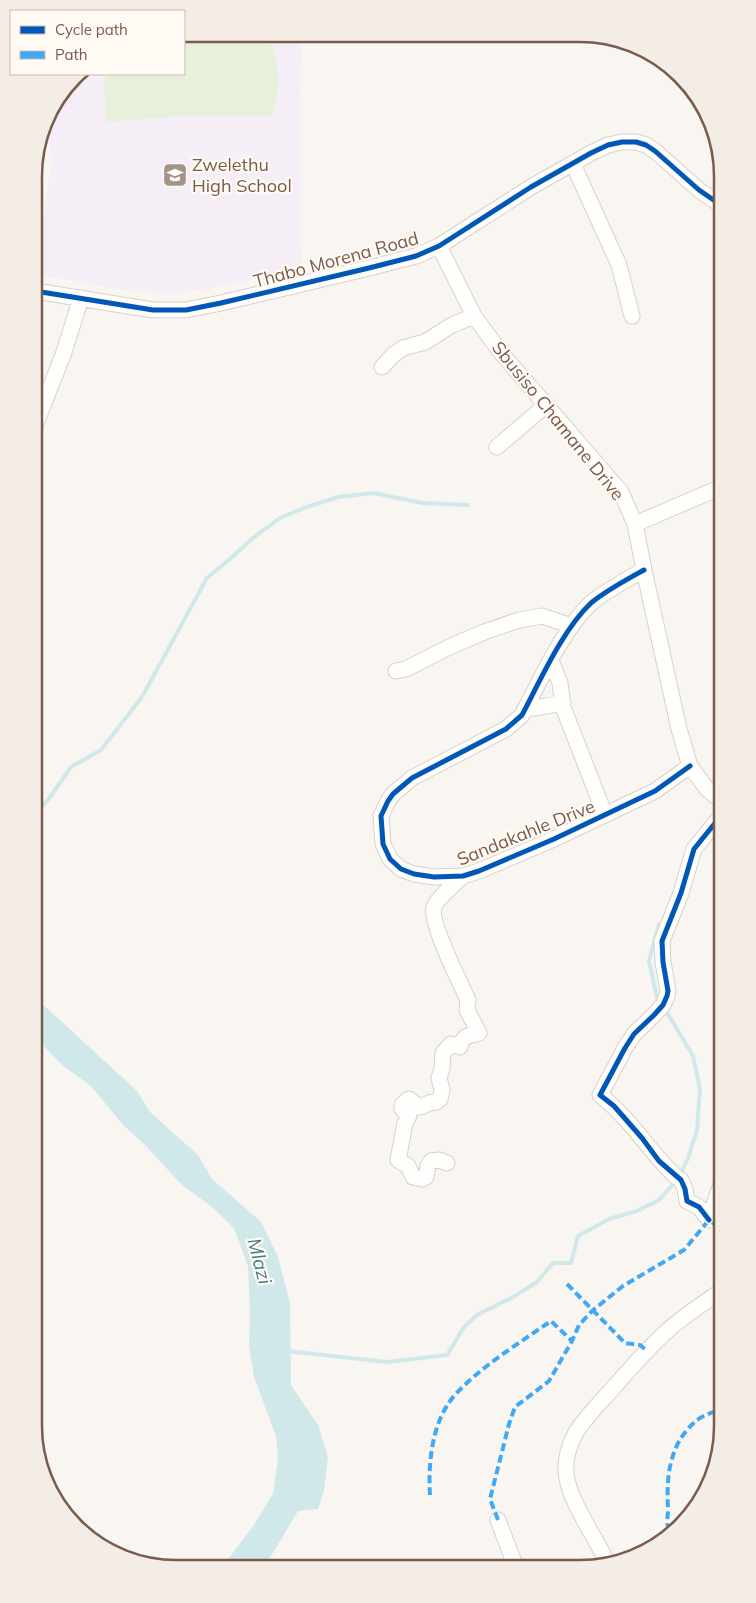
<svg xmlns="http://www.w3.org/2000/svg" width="756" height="1603" viewBox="0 0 756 1603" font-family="Mulish,sans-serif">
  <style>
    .education { fill: #f6eef6 }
    .green { fill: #e7f0db }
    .water { fill: #d0e8ea }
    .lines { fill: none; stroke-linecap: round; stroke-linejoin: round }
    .stream { stroke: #d0e8ea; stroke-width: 4 }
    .street-casing { stroke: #d7d1cb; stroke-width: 17 }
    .street { stroke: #fefefd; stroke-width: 15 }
    .quiet { stroke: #3fa9f5; stroke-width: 4; stroke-dasharray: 8 4; stroke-linecap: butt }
    .cycleway-casing { stroke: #fffaf3; stroke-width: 8 }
    .cycleway { stroke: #0057b8; stroke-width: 5 }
    .labels { text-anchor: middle; stroke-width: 4.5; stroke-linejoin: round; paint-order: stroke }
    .poi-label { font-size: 18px; fill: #7a5c4d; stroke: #fffaf3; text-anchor: start }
    .street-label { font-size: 18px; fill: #7a5c4d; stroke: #fffaf3 }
    .water-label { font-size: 19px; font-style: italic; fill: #437c86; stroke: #fffaf3 }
    .rim { fill: none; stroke: #7a5c4d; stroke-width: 2.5 }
  </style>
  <rect width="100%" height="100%" fill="#f9f5f0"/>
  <path class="education" d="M184,34L302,35L300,85L301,268L226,286L176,293L119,290L69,280L34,276L52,159L44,129L49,113L79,74H184Z"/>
  <path class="green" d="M184,34C199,34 212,36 227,38C242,40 258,40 273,46C279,72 281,89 272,115H195L107,122L104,89L106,74H184Z"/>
  <path class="water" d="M37,999L137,1091L150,1112L198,1155L212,1179L261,1222L278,1257L290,1303L291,1385L318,1425L328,1457L324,1490L318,1509L298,1511L265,1566H220L229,1558L254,1525L273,1494L278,1458L276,1436L254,1377L249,1346L250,1313L248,1266L234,1228L212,1207L181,1184L144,1144L123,1125L91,1086L62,1065L37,1039Z"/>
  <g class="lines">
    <path class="stream" d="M36,813L48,800L71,767L101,750L142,697L207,578L231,558L253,538L280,518L304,508L338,497L373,493L423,503L468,505
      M658,1002L649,961L659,924
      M665,1009L693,1056L700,1089L697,1130L688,1158L680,1175
      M287,1351L387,1362L447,1355L464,1327L477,1315L515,1296L537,1282L553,1263H571L578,1236L609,1219L637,1211L659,1200L676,1181"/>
    <defs>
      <path id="street" d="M573,164L619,265L632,316
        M439,246L474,316L502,354L621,492L635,524L644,570L679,729L690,766L707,789L720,800
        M35,291L153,310H186L221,303L369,268L416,256L439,246L531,187L591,153L608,145L622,142H636L646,145L655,151L699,190L718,203
        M382,367L393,355L403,348L425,342L452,325L474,316
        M35,426L63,355L81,298
        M497,447L546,405
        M635,524L719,488
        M644,570C626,580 607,590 591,603C563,629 540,681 522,715L506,729L412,778L393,794L388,801L381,816L383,844L390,859L401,869L414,874L434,877L463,876L479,871L554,839L655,791L690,766
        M551,660L560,683L563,707L605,815
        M396,671L406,669L447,648L484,632L519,620L542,616L572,626
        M526,707L535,708L563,703
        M447,1163L439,1160L431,1161L428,1166L426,1177L422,1179L413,1177L408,1166L398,1160L405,1123L408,1118L409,1115L402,1109V1105L409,1099L419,1107L423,1106L429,1103L436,1102L440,1099L442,1090L439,1078L442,1069L443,1053L451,1044L460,1047C461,1045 461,1042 463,1040C466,1034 474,1036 479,1033L467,1010L468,1000C461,984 429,922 434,907C438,897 455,884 463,876
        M676,1177C649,1151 630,1118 600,1095L625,1048L634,1034L654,1015L663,1005L667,996L668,991L663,962L662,941L681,893L694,849L720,817
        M681,1180L685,1189L687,1201L699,1207L709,1220
        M709,1220L721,1184
        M498,1520L515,1565
        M608,1564C596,1537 567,1499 566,1471C565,1458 569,1446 575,1434C585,1417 601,1402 614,1387C631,1368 647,1349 666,1332C683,1316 703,1304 721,1291"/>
    </defs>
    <use href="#street" class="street-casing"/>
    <use href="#street" class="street"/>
    <path class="quiet" d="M567,1284L625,1343L640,1345L647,1351
      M430,1495C428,1462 432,1422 454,1396C481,1366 518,1344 551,1321L572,1341
      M498,1520L490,1499L509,1424L515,1407L549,1381L572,1341L579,1325L592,1311L623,1286L684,1250L709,1220L721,1229
      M669,1531C666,1523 668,1517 668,1508C666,1474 670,1440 700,1418C706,1414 715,1412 722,1409"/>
    <defs>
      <path id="cycleway" d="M35,291L153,310H186L221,303L369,268L416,256L439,246L531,187L591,153L608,145L622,142H636L646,145L655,151L699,190L718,203
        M644,570C626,580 607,590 591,603C563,629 540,681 522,715L506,729L412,778L393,794L388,801L381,816L383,844L390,859L401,869L414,874L434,877L463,876L479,871L554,839L655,791L690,766
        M709,1220L699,1207L687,1201L685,1189L681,1180L659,1161L642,1138L614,1106L600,1095L625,1048L634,1034L654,1015L663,1005L667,996L668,991L663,962L662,941L681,893L694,849L720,817"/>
    </defs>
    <use href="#cycleway" class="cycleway-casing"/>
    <use href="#cycleway" class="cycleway"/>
  </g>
  <defs>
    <symbol id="school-square" viewBox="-11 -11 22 22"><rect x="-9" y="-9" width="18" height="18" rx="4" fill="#a69286" stroke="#fffaf3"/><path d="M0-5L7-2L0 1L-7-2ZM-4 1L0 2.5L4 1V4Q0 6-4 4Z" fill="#fff"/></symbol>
  </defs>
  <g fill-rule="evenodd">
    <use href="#school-square" x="161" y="161" width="28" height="28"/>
  </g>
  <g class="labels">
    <g class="poi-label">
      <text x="192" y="171">Zwelethu<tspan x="192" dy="21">High School</tspan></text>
    </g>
    <g class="street-label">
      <text transform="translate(336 260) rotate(-15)" y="6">Thabo Morena Road</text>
      <text transform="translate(558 421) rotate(51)" y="6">Sbusiso Chamane Drive</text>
      <text transform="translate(526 833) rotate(-22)" y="6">Sandakahle Drive</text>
    </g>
    <g class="water-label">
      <text transform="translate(260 1261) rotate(75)" y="7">Mlazi</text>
    </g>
  </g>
  <path d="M0 0H756V1603H0ZM176 42H580A134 134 0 0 1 714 176V1426A134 134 0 0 1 580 1560H176A134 134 0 0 1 42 1426V176A134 134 0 0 1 176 42Z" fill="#f4ede6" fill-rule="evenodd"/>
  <path class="rim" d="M176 42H580A134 134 0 0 1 714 176V1426A134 134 0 0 1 580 1560H176A134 134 0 0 1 42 1426V176A134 134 0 0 1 176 42Z"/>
  <rect x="10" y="10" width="175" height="65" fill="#fffaf3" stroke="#cabbb1"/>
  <rect x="20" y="26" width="25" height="8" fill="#0057b8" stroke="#cabbb1"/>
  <text x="55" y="35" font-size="15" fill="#7a5c4d">Cycle path</text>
  <rect x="20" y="51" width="25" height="8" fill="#3fa9f5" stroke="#cabbb1"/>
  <text x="55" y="60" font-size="15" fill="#7a5c4d">Path</text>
</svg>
